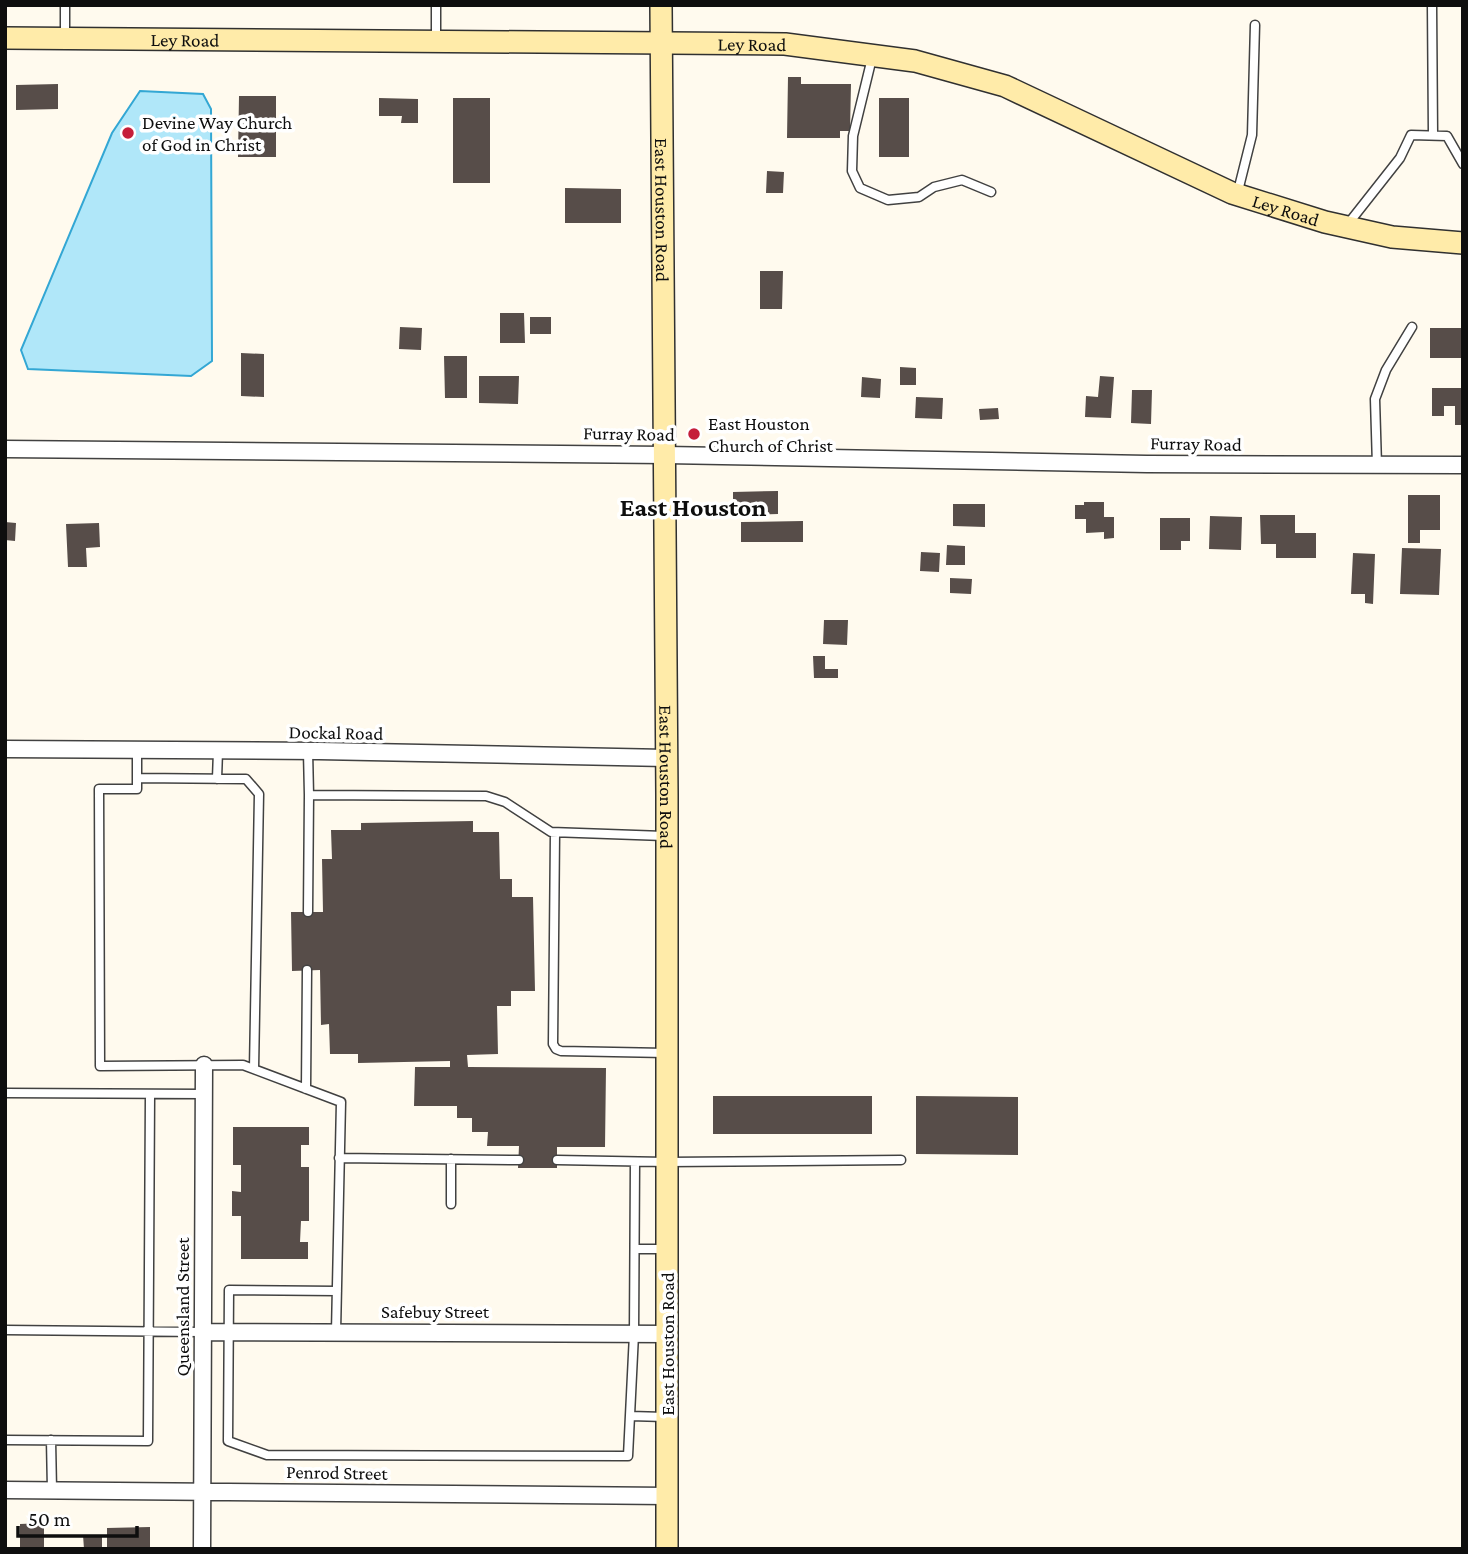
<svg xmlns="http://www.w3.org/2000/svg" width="1468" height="1554" viewBox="0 0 1468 1554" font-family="'Crimson Pro',serif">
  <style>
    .water { fill: #b0e7f9; stroke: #33a7d4; stroke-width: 2 }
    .building { fill: #574d49 }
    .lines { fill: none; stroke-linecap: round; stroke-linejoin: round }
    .lane-casing { stroke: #414141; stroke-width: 11 }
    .street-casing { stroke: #414141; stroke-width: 19 }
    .secondary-casing { stroke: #303030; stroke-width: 24 }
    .lane { stroke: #fff; stroke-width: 8 }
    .street { stroke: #fff; stroke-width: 16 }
    .secondary { stroke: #ffeba9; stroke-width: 21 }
    .poi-dot { fill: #c51e3a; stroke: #fff; stroke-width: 2.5 }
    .labels { text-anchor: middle; stroke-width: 7; stroke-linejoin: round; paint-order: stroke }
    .street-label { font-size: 19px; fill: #0e0e0e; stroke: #fff }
    .poi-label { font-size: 19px; fill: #0e0e0e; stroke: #fff; text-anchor: start }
    .district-label { font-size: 26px; font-weight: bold; fill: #0e0e0e; stroke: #fff }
  </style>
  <rect width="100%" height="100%" fill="#fffaee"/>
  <path class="water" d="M140,91L203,94L211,109L212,361L191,376L28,369L21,350L112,133Z"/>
  <path class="building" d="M788,77H801V84H851L850,131H840V138H787Z
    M58,84V109L16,110V85Z
    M239,96H276V157H238Z
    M379,98L418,99V123H401L402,116H379Z
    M453,98H490V183H453Z
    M879,98H909V157H879Z
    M767,171L784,172L783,193H766Z
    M565,188L621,189V223H565Z
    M760,271H783L782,309H760Z
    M500,313H524L525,343H500Z
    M530,317H551V334H530Z
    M400,327L422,328L421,350L399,349Z
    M1430,328H1463V358H1430Z
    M241,353L264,354V397L241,396Z
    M444,356H467V398H445Z
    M900,367L916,368V385H900Z
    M479,376H519L518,404L479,403Z
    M1100,376L1114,377L1111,418L1085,417L1086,396L1098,397Z
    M862,377L881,379L880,398L861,397Z
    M1432,388H1463V425H1455V406H1444V416H1432Z
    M1132,390H1152L1151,424L1131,423Z
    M916,397L943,398L942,419L915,418Z
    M998,408L999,419L980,420L979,409Z
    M778,491V514L741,515V503H733V492Z
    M1408,495H1440V530H1420V543H1408Z
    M1084,502H1104V517H1114V538L1104,539V532L1086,533V519H1075V505H1084Z
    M953,504H985V527L953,526Z
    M1260,515H1295V533H1316V558H1276V544H1261Z
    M1210,516L1242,517L1241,550L1209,549Z
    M1160,518H1190V541H1181V550H1160Z
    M803,521V542H741V522Z
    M5,522L16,523L15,541L5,540Z
    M99,523L100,547L86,548L87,567H68L66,524Z
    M947,545L965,546V565H946Z
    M1402,548L1441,549L1439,595L1400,594Z
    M921,552L940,553L939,572L920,571Z
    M1353,553L1375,554L1373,604L1365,603V594H1351Z
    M950,578L972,579L971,594L950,593Z
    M824,620H848L847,645L823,644Z
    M813,656H825V669H838V678H814Z
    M473,821V832H499L500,879H512V897H533L535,991H511V1006H497L498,1054L467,1055L468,1067L606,1068L605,1147H557V1168H518L519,1146H487L488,1132H472V1118H457V1106H414L415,1067H450V1061L358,1063V1054H330L329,1024L321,1025L320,970L292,971L291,912H323L322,859H332L331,830H361V823Z
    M713,1096H872V1134H713Z
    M916,1096L1018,1097V1155L916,1154Z
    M233,1127H309V1145H301V1167H309V1221H301L300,1242H308V1259H241V1216H232V1191L241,1192V1165H233Z
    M44,1523V1549H20V1524Z
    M150,1527V1549H107V1528Z
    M83,1535H102V1549H84Z"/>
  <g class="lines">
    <defs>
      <path id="lane" d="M65,5V37
        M1432,5L1433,135
        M436,41V5
        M872,58L853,136L852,171L860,188L888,200L919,197L934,187L962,180L991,192
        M1237,195L1252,135L1255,25
        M1348,224L1400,158L1411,135L1447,136L1463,164
        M1377,466L1375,399L1386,370L1412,327
        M137,750V789H99L100,1066L243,1065L341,1102L336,1332
        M308,751L309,795L486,796L505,802L551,832L664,836
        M137,778L246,779L259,794L254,1069
        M217,779L218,751
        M555,833L553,1044L556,1049L561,1051L666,1053
        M308,912L309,795
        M306,1089L307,970
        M5,1093L204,1094
        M339,1158L519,1160
        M451,1159V1204
        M557,1160L666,1162L901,1160
        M635,1249H666
        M337,1291L229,1290L228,1441L267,1455L628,1456L634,1334L635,1162
        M5,1330L202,1332
        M630,1416L665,1417
        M5,1440L148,1441L150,1095
        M51,1440L52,1490"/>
      <path id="street" d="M5,449L666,455L1147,464L1463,465
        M5,749L319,751L666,758
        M202,1332L667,1334
        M5,1490L668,1496
        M202,1549L204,1065"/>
      <g id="secondary">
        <path id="s1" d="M661,5L667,795V1549"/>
        <path id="s2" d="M5,38L785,44L915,61L1005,86L1232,193L1325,222L1392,237L1463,243"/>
      </g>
    </defs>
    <use href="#lane" class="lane-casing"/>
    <use href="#street" class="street-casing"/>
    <use href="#secondary" class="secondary-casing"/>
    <use href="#lane" class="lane"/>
    <use href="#street" class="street"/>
    <use href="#secondary" class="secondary"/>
  </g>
  <g class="poi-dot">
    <circle cx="128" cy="133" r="7"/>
    <circle cx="694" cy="434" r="7"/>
  </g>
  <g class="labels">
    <g class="street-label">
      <text dy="7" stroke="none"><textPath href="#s2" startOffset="180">Ley Road</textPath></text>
      <text dy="7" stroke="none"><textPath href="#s2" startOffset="747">Ley Road</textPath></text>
      <text dy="7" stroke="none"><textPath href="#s1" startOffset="205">East Houston Road</textPath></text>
      <text dy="7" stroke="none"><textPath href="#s2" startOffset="1312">Ley Road</textPath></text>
      <text transform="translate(629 433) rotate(1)" y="7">Furray Road</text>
      <text transform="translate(1196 443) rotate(1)" y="7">Furray Road</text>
      <text transform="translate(336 732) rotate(1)" y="7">Dockal Road</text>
      <text dy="7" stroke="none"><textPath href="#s1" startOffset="772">East Houston Road</textPath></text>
      <text transform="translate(182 1307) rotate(-90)" y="7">Queensland Street</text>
      <text x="435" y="1318">Safebuy Street</text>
      <text transform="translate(667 1344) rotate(-90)" y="7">East Houston Road</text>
      <text transform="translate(337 1472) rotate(1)" y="7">Penrod Street</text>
    </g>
    <g class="poi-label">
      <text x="142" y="129">Devine Way Church<tspan x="142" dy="22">of God in Christ</tspan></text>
      <text x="708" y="430">East Houston<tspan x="708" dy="22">Church of Christ</tspan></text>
    </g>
    <g class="district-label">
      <text x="693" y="516">East Houston</text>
    </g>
  </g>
  <rect width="1468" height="1554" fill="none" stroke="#0e0e0e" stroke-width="14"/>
  <path d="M18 1526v10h119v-10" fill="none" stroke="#0e0e0e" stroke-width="3.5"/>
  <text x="28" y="1526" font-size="21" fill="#0e0e0e" stroke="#ffffff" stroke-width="5" paint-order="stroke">50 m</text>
</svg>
